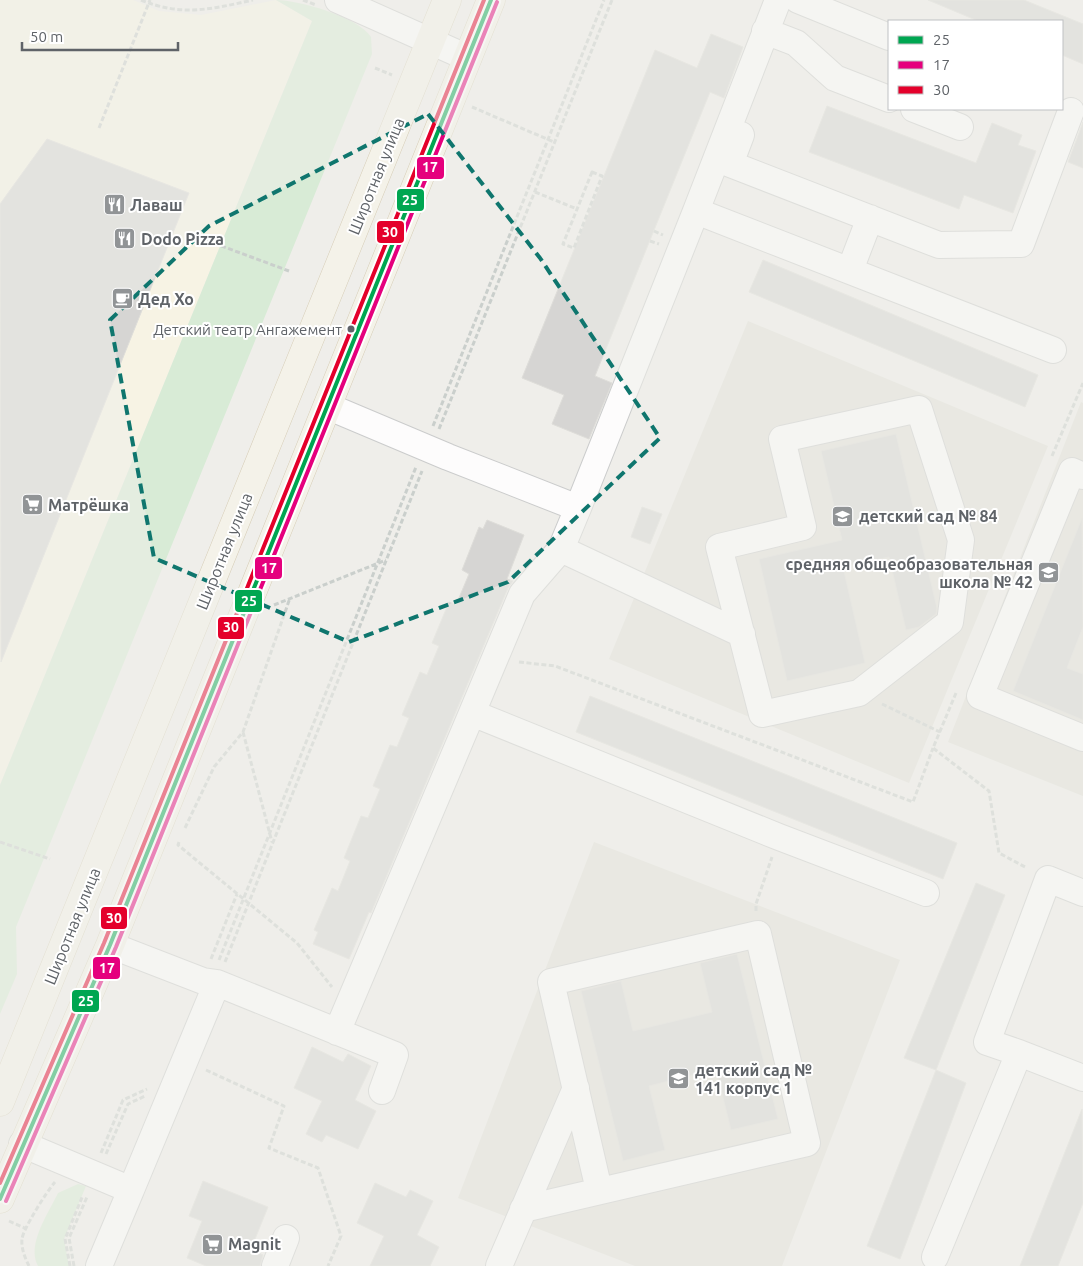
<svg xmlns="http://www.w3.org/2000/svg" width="1083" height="1266" viewBox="0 0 1083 1266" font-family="Ubuntu,sans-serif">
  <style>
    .commercial { fill: #f7f3e4 }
    .education { fill: #e2e0da }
    .green { fill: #d8ebd6 }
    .building { fill: #d6d5d3; stroke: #deddd9 }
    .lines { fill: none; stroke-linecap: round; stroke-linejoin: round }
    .minor-casing { stroke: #cbcccc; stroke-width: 28 }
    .major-casing { stroke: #d7ceb8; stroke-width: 29 }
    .path { stroke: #cacfcc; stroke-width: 3; stroke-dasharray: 5 2.5; stroke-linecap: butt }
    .minor { stroke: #fdfcfc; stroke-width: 26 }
    .major { stroke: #f4f2e9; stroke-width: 28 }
    .bus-1-casing { stroke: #fff; stroke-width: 8 }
    .bus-2-casing { stroke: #fff; stroke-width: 8 }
    .bus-3-casing { stroke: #fff; stroke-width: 8 }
    .bus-1 { stroke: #00a651; stroke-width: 4 }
    .bus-2 { stroke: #e5007d; stroke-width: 4 }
    .bus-3 { stroke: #e4002b; stroke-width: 4 }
    .marked { fill: none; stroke: #0f766e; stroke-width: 4; stroke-dasharray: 10 6; stroke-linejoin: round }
    .bus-dot { fill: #5f6368; stroke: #fff; stroke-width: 2 }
    .labels { text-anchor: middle; stroke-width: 4; stroke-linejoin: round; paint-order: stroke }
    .bus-label { font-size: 15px; fill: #5f6368; stroke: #fff; text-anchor: end }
    .street-label { font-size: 16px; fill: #5f6368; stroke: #fff }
    .poi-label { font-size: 16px; font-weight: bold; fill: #5f6368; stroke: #fff; text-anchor: start }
    .line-badge { stroke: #fff; stroke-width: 2 }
    .badge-label { font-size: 14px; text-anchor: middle; font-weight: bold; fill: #fff }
  </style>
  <rect width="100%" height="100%" fill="#efeeea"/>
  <path class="commercial" d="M0,0H133L159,11L201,15L276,0L312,21L0,785Z"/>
  <path class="education" d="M748,321L1048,446L909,783L609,659Z
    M1081,402L1083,403V796L948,742Z
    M594,842L900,960L782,1266H635L458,1198Z"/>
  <path class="green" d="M276,0C298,0 359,17 371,37L372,54L16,927L17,974L0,1014V785L312,21Z
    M78,1184L86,1186L64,1239L69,1266H38C26,1245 49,1212 58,1193Z"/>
  <path class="building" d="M928,0H1024L1083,24V64L1062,55V21H978Z
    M711,34L743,47L724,98L710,92L595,376L612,383L589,439L552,424L564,395L522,378L655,50L697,68Z
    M827,106L976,163L992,123L1022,135L1018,145L1036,151L1013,213L964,195L959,209L809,152Z
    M1083,122V168L1068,162Z
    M47,139L189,193L1,662L0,204Z
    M763,260L1038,375L1025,407L749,292Z
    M896,434L937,608L936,614L919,627L906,630L889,557L843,567L865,663L787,681L759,559L842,540L821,451Z
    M642,507L662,514L650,544L631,537Z
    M1082,518L1083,627L1067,668L1083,674V720L1013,691Z
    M487,520L524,535L507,579L513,581L508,588L371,913L369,912L349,959L313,944L318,932L314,930L332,888L338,891L350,861L344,858L361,816L368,818L380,789L373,786L390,745L397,747L409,718L402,715L420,672L427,675L439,646L432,643L449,602L456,605L469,574L462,570L479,527L483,529Z
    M590,696L957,843L943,879L576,732Z
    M976,883L1005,895L936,1070L904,1058Z
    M737,954L778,1119L731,1130L716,1069L649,1086L665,1150L623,1161L581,991L621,981L633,1031L712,1012L700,963Z
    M312,1047L343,1062L348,1054L371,1066L355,1100L376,1111L358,1149L326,1135L322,1142L306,1134L322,1101L294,1088Z
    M936,1070L966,1083L900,1259L867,1246Z
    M1082,1109L1083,1203L1058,1266H1020Z
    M203,1181L268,1207L251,1249L263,1255L260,1266H206L187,1258L202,1221L189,1216Z
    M375,1183L406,1197L410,1190L433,1201L417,1235L439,1247L430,1266H370L384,1236L357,1223Z"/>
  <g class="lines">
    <defs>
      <path id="minor" d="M338,0L468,58
        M778,0L696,211L1053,350
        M798,0L889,37
        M765,31L796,43L835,78L889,99
        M914,109L960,127
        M741,135L730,164L939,245L1021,244L1071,111
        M850,270L870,218
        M327,406L448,457L578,508L561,549L522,594L472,713L779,837L926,893
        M919,409L961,540L950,622L859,693L762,714L719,547L803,527L782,439Z
        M1083,476L1072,471L980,696L1083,738
        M578,508L696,211
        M561,549L742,634
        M110,945L203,981L217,983L395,1055L382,1091
        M337,1032L472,713
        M1019,1053L987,1042L1048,879L1083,893
        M22,1144L131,1190L99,1266
        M131,1190L217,983
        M523,1209L807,1143L758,934L551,982L599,1190
        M935,1257L1019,1053L1083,1078
        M275,1266L286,1238
        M499,1266L576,1088"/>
      <path id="major" d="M0,1102L447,0
        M0,1199L110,945L491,0"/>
    </defs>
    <use href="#minor" class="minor-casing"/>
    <use href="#major" class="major-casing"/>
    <path class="path" d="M141,0C182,17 212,9 253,0
      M303,0L316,5
      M375,68L392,75
      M472,107L554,142
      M99,128L150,0
      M592,172L602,176L574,248L563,244Z
      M535,192L577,209
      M654,231L663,235
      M200,238L289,271
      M650,241L659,244
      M433,426L604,0
      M439,429L612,0
      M1052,456L1083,383
      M274,605L386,560
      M519,662L555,666L913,802L933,748
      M956,693L933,748L989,791L999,853L1027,868
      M882,704L940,732
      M243,732L272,842
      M185,828L214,767L243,732L290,598
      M0,842L50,859
      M179,842L178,845L297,943L332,987
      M756,911V904L772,857
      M211,959L237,894
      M219,960L416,467
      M225,962L422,471
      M206,1070L284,1106L269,1148L318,1168L341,1236L328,1266
      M101,1153L123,1100L147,1089
      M106,1154L128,1104L145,1096
      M9,1221L27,1229
      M29,1266C25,1258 21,1248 22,1239C23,1229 47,1191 55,1182
      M70,1266L65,1239L83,1195
      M74,1266L69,1238L87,1197"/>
    <use href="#minor" class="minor"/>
    <use href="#major" class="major"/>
    <defs>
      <path id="bus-1" d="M0,1199L110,945L491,0"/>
      <path id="bus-2" d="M6,1201L116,947L497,2"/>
      <path id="bus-3" d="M0,1183L104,943L484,0"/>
    </defs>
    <use href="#bus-1" class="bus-1-casing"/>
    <use href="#bus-2" class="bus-2-casing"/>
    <use href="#bus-3" class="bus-3-casing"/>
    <use href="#bus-1" class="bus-1"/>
    <use href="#bus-2" class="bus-2"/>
    <use href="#bus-3" class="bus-3"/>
  </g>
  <path d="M0 0H1083V1266H0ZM428,114L540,258L660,438L508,582L349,642L154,558L110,320L209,226Z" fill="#efeeea" fill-opacity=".55" fill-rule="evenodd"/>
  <path class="marked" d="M428,114L540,258L660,438L508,582L349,642L154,558L110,320L209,226Z"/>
  <defs>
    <symbol id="restaurant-square" viewBox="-11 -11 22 22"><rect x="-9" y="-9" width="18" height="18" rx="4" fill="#919496" stroke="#fff"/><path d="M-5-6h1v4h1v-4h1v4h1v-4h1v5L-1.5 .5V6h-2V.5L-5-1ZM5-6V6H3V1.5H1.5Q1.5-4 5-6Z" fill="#fff"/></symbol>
    <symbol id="cafe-square" viewBox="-11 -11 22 22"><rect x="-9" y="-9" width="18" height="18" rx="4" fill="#919496" stroke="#fff"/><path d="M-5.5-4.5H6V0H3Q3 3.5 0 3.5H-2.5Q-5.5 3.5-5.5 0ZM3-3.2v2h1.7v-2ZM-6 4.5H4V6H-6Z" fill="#fff"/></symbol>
    <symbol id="supermarket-square" viewBox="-11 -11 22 22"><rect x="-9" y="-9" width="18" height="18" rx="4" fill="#919496" stroke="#fff"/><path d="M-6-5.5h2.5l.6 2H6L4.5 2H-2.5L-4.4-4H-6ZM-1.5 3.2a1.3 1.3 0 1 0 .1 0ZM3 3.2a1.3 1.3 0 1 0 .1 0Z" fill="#fff"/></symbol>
    <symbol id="school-square" viewBox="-11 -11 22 22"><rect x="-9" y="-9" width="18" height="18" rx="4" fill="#919496" stroke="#fff"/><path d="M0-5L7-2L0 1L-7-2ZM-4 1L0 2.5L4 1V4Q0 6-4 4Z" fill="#fff"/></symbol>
  </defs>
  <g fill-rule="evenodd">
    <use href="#restaurant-square" x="102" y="192" width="25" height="25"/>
    <use href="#restaurant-square" x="112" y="226" width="25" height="25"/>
    <use href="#cafe-square" x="110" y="286" width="25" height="25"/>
    <use href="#supermarket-square" x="20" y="492" width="25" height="25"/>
    <use href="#school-square" x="830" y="504" width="25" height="25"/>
    <use href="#school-square" x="1036" y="560" width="25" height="25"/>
    <use href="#school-square" x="666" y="1066" width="25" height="25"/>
    <use href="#supermarket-square" x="200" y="1232" width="25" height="25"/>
  </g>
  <circle class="bus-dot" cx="351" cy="329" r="4.5"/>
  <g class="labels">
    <g class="bus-label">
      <text x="342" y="335">Детский театр Ангажемент</text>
    </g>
    <g class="street-label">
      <text transform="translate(376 176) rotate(-68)" y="6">Широтная улица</text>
      <text transform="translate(224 551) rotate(-68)" y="6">Широтная улица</text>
      <text transform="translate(72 926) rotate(-68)" y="6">Широтная улица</text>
    </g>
    <g class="poi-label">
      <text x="130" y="211">Лаваш</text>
      <text x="141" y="245">Dodo Pizza</text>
      <text x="138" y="305">Дед Хо</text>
      <text x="48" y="511">Матрёшка</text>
      <text x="859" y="522">детский сад № 84</text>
      <text x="1033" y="570" text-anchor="end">средняя общеобразовательная<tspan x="1033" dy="18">школа № 42</tspan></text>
      <text x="695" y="1076">детский сад №<tspan x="695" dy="18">141 корпус 1</tspan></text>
      <text x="228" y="1250">Magnit</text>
    </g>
  </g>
  <g class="line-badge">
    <rect x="416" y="156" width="29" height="24" rx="5" fill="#e5007d"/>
    <rect x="396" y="188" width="29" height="24" rx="5" fill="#00a651"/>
    <rect x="376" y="220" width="29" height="24" rx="5" fill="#e4002b"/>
    <rect x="254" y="556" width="29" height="24" rx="5" fill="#e5007d"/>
    <rect x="234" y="589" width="29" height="24" rx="5" fill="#00a651"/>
    <rect x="217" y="616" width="28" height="24" rx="5" fill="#e4002b"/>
    <rect x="100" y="906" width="28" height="24" rx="5" fill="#e4002b"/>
    <rect x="92" y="956" width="29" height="24" rx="5" fill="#e5007d"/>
    <rect x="71" y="989" width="29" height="24" rx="5" fill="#00a651"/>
  </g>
  <g class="badge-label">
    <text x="430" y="172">17</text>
    <text x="410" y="205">25</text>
    <text x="390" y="237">30</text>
    <text x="269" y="573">17</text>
    <text x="249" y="606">25</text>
    <text x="231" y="632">30</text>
    <text x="114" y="923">30</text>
    <text x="107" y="973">17</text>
    <text x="86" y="1006">25</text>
  </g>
  <rect x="888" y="20" width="175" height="90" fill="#ffffff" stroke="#bfc1c3"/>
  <rect x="898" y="36" width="25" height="8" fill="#00a651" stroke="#bfc1c3"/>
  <text x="933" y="45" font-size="15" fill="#5f6368">25</text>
  <rect x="898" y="61" width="25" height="8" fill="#e5007d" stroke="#bfc1c3"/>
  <text x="933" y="70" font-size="15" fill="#5f6368">17</text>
  <rect x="898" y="86" width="25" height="8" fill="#e4002b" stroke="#bfc1c3"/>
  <text x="933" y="95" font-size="15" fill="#5f6368">30</text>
  <path d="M22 42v8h156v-8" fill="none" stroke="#5f6368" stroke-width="2.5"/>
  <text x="30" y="42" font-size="15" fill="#5f6368" stroke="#ffffff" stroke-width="4" paint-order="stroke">50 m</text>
</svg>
